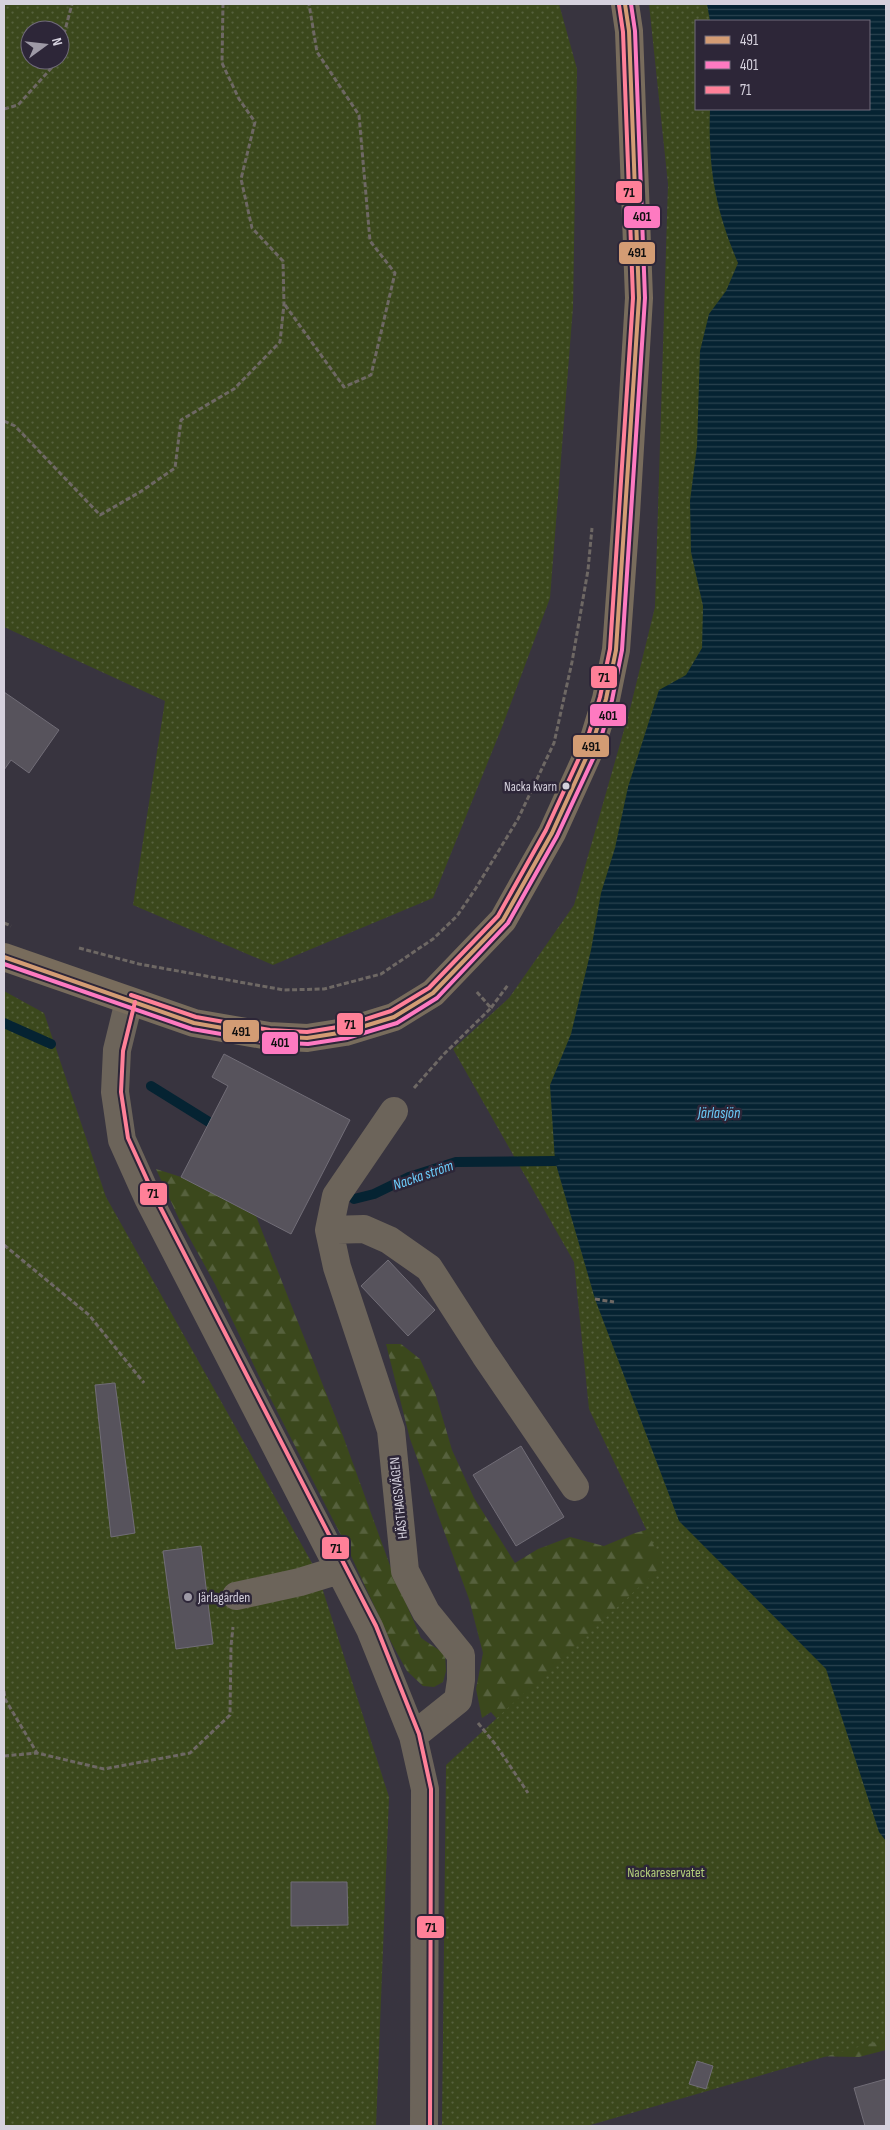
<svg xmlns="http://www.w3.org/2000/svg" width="890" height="2130" viewBox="0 0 890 2130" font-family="'Sofia Sans Condensed',sans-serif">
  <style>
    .forest { fill: url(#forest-firs) }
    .park { fill: url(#park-dots); fill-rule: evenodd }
    .water { fill: url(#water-rules) }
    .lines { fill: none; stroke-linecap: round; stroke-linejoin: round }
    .stream { stroke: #052332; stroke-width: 10 }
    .building { fill: #57535c; stroke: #716d77 }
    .path { stroke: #6e6864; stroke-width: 3; stroke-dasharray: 5 2.5; stroke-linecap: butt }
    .minor { stroke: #6c645a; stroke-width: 28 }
    .major { stroke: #786c5c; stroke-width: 28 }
    .bus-1-casing { stroke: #2d2638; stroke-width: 8 }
    .bus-2-casing { stroke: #2d2638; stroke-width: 8 }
    .bus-3-casing { stroke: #2d2638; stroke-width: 8 }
    .bus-1 { stroke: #d39c74; stroke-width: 4 }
    .bus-2 { stroke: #fe7ac1; stroke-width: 4 }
    .bus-3 { stroke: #ff8098; stroke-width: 4 }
    .bus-dot { fill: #d5d1dd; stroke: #2d2638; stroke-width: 2 }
    .poi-dot { fill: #9e9aa6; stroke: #2d2638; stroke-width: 2 }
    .labels { text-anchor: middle; stroke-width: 5; stroke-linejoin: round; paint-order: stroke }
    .bus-label { font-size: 13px; fill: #d5d1dd; stroke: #2d2638; text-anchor: end }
    .street-label { font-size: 14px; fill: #d5d1dd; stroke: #2d2638 }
    .poi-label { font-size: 14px; fill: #d5d1dd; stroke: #2d2638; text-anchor: start }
    .park-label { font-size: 14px; fill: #b1cd79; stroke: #2d2638 }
    .water-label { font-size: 15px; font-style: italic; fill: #6ccdfc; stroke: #2d2638 }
    .line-badge { stroke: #2d2638; stroke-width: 2 }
    .pale-badge-label { font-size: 14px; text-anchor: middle; font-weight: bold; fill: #111 }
  </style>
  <defs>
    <pattern id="forest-firs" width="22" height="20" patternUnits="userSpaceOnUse" patternTransform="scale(1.25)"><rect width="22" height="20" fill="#3b481c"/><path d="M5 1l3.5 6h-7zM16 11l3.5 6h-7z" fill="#56613d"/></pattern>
    <pattern id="park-dots" width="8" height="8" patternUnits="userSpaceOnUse" patternTransform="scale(1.25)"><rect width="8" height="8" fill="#3b481c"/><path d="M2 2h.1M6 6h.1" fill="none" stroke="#56613d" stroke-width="1.8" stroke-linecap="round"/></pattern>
    <pattern id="water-rules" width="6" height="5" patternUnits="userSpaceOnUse" patternTransform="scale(1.25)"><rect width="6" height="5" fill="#052332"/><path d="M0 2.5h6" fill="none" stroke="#29424f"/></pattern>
  </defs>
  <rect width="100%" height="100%" fill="#38343f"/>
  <path class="forest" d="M156,1169L181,1177L256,1216L343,1436L392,1571L421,1638L445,1654L446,1671L443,1682L434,1687L423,1686L407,1671L391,1642L346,1545L259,1376L215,1284L179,1219Z
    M386,1344H401L420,1359L435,1392L452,1450L474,1498L515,1563L538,1549L570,1537L604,1546L635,1533L679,1521L886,1841V2050L859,2057L747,2055L544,1774L491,1712L482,1718L476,1689L483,1653L469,1599L410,1439Z"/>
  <path class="park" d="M4,4H559L577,69L573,307L550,598L502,727L433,898L273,965L133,905L165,701L4,627ZM30,30H60V60H30Z
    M649,4H886V2039L587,2126H442L446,1765L663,1565L589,1409L574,1262L453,1049L509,998L574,905L630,709L655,607L668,184ZM696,21H869V109H696Z
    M4,991L44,1013L106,1197L317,1572L389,1797L376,2126H4Z"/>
  <path class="water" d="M707,4H886V1841L879,1832L826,1669L679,1521L595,1299L555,1161L550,1085L571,1034L591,950L601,893L615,848L628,787L659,690L686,675L702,648L703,606L691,552L690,501L697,446L700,351L709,314L726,291L738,263C715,209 708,167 710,109H869V21H710Z"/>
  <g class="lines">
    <path class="stream" d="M4,1023L51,1044
      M151,1086L209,1122
      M354,1199L374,1194L409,1177L456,1162L555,1161"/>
  </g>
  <path class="building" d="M4,692L59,730L29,773L11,760L4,770Z
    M224,1054L350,1120L291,1234L181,1177L228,1086L212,1077Z
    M388,1260L435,1310L408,1336L361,1286Z
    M115,1383L135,1533L111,1537L95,1385Z
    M521,1446L564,1517L516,1546L473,1475Z
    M201,1546L213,1644L176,1649L163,1551Z
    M291,1882H347L348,1925L291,1926Z
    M697,2061L713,2066L706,2089L689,2084Z
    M886,2079V2126H865L854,2088Z"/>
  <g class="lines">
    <path class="path" d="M60,49L72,4
      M4,109L18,105L56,63L57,60
      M285,305L344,387L371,375L395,273L370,241L359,115L317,52L309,4
      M4,421L15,426L100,515L140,492L175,468L181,420L234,389L280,342L284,304L283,261L252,228L241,179L255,122L239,99L222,63L223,4
      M4,923L11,926
      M79,948L139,964L284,990L324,989L381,974L433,939L457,916L476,888L518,819L554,743L572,662L588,570L592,528
      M491,1008L508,985
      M414,1088L444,1054L491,1008L476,991
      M4,1245L89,1315L144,1383
      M595,1299L614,1302
      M4,1691L5,1699L37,1753L104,1769L190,1753L230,1715L231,1646L233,1627
      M478,1723L496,1745L528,1793
      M4,1756L37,1753"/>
    <path class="minor" d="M129,1001L117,1050L115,1092L122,1140L148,1198L370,1629L413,1736L425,1789L424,2126
      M394,1111L336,1196L329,1230L337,1267L391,1430L405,1571L426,1612L461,1655V1680L458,1700L413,1736
      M329,1230L364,1229L389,1240L429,1268L485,1355L575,1487
      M236,1596L300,1582L339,1570"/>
    <path class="major" d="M4,957L194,1023L269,1036L307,1038L345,1032L394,1017L433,993L503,920L552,833L592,745L606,699L616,650L626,514L639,298L629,31L625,4"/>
    <defs>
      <path id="bus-1" d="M4,957L194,1023L269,1036L307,1038L345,1032L394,1017L433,993L503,920L552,833L592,745L606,699L616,650L639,298L629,31L625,4"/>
      <path id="bus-2" d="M4,964L192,1029L268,1042L308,1044L347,1038L397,1023L437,998L508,923L557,836L598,748L612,700L622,650L645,298L635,31L631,4"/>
      <path id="bus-3" d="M131,995L196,1017L270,1030L307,1032L344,1026L391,1011L429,988L498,916L546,830L586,743L600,697L610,649L633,298L623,32L619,5
        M135,1002L123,1051L121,1092L128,1138L154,1195L376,1626L419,1734L431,1789L430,2126"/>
    </defs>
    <use href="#bus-1" class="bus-1-casing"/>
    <use href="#bus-2" class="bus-2-casing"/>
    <use href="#bus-3" class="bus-3-casing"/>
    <use href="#bus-1" class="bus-1"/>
    <use href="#bus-2" class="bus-2"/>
    <use href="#bus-3" class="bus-3"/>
  </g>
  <circle class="bus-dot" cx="566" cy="786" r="4.5"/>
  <circle class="poi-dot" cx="188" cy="1597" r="5"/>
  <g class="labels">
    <g class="bus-label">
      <text x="557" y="791">Nacka kvarn</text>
    </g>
    <g class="street-label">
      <text transform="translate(398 1498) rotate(-96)" y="5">HÄSTHAGSVÄGEN</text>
    </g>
    <g class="poi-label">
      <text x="198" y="1602">Järlagården</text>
    </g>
    <g class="park-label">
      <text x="666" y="1877">Nackareservatet</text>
    </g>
    <g class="water-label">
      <text x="719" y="1118">Järlasjön</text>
      <text transform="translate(423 1175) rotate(-19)" y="5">Nacka ström</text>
    </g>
  </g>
  <g class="line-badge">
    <rect x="615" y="180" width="28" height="24" rx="5" fill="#ff8098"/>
    <rect x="623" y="205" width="38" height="24" rx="5" fill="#fe7ac1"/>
    <rect x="618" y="241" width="38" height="24" rx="5" fill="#d39c74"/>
    <rect x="590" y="665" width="28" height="24" rx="5" fill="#ff8098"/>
    <rect x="589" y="703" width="38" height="24" rx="5" fill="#fe7ac1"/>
    <rect x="572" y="734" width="38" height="24" rx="5" fill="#d39c74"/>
    <rect x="336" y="1012" width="28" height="24" rx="5" fill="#ff8098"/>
    <rect x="222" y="1019" width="38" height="24" rx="5" fill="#d39c74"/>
    <rect x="261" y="1031" width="38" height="24" rx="5" fill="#fe7ac1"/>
    <rect x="139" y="1182" width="29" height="24" rx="5" fill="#ff8098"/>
    <rect x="321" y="1536" width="29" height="24" rx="5" fill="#ff8098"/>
    <rect x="416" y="1915" width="29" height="24" rx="5" fill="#ff8098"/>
  </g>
  <g class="pale-badge-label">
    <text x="629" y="197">71</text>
    <text x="642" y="221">401</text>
    <text x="637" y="257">491</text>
    <text x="604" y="682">71</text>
    <text x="608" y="720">401</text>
    <text x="591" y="751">491</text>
    <text x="350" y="1029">71</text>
    <text x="241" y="1036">491</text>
    <text x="280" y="1047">401</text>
    <text x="153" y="1198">71</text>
    <text x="336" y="1553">71</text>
    <text x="431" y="1932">71</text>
  </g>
  <rect width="890" height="2130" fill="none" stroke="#d5d1dd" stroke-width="10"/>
  <rect x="695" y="20" width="175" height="90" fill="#2d2638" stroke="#706a7a"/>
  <rect x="705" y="36" width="25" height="8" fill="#d39c74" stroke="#706a7a"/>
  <text x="740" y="45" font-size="15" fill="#d5d1dd">491</text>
  <rect x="705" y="61" width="25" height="8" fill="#fe7ac1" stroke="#706a7a"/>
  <text x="740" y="70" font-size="15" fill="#d5d1dd">401</text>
  <rect x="705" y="86" width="25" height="8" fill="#ff8098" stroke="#706a7a"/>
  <text x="740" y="95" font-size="15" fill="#d5d1dd">71</text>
  <g transform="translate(45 45) rotate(75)"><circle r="24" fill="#2d2638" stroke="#706a7a"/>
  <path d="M0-4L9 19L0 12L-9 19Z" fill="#9e9aa6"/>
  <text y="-8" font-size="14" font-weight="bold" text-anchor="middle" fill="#d5d1dd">N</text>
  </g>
</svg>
